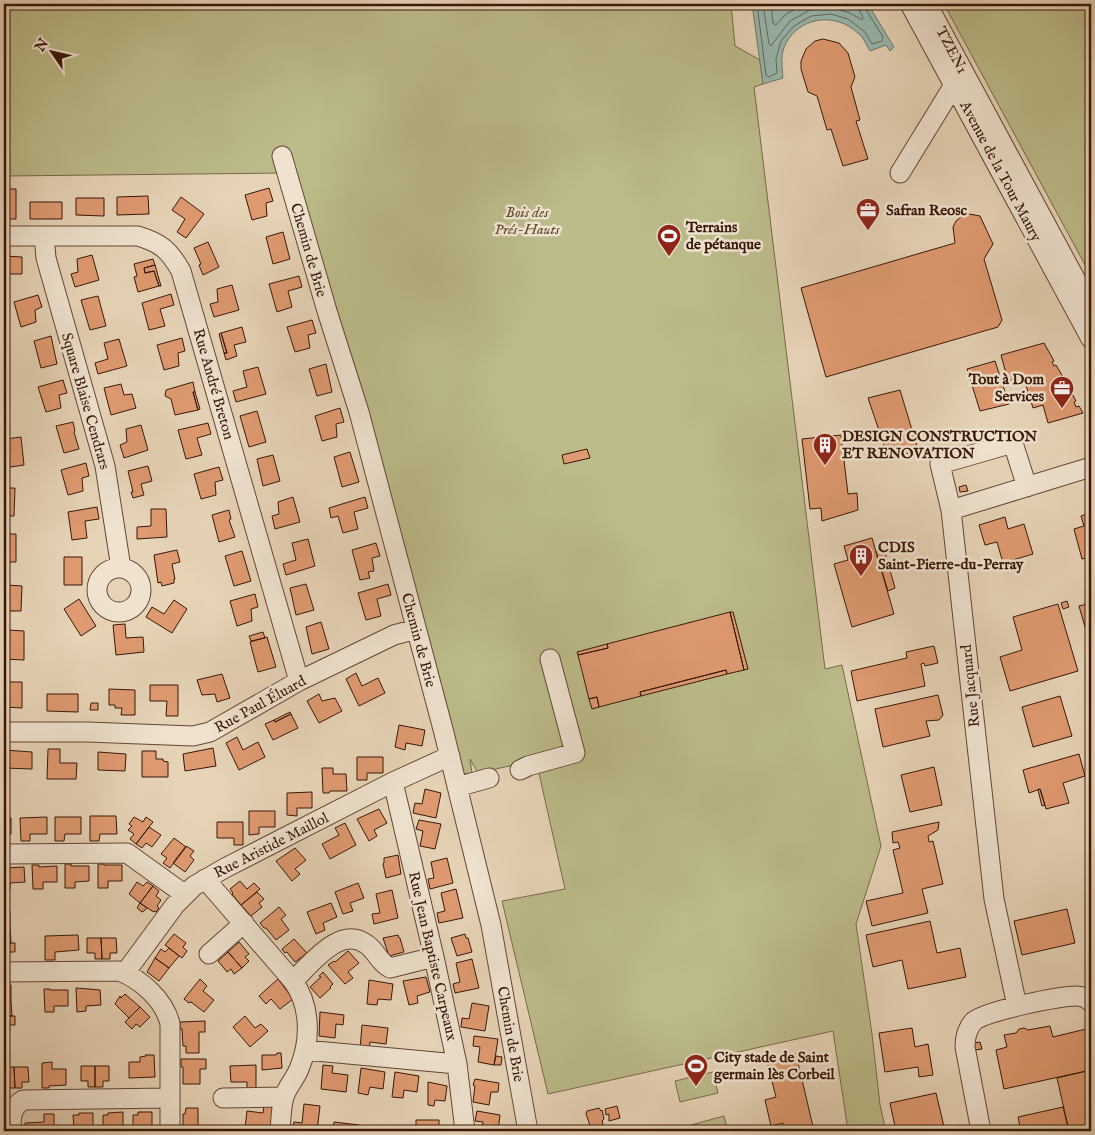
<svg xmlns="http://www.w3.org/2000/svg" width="1095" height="1135" viewBox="0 0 1095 1135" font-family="'IM FELL English',serif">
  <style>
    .green { fill: #bcbb8a; stroke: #7a694a }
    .water { fill: #97b8af; stroke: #71786d }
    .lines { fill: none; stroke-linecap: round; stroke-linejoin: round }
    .shore { stroke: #68685c; stroke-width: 1 }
    .building { fill: #e09a71; stroke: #381709 }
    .minor-casing { stroke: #644634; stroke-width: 21 }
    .minor { stroke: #efe3d0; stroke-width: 19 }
    .labels { text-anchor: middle; stroke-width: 5; stroke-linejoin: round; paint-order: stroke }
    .street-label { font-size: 15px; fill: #381709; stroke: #efe3d0 }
    .poi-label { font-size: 15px; font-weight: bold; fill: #381709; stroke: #efe3d0; text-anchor: start }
    .park-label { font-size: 15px; font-style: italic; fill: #604830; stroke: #efe3d0 }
  </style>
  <rect width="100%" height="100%" fill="#e7d4b7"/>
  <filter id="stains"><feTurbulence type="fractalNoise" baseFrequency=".004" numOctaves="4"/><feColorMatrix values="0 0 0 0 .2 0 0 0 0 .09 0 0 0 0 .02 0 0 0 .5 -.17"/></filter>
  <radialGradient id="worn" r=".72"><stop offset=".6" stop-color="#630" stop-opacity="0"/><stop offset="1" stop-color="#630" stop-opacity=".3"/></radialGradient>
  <path class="green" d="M4,4H731L735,46L760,60L763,84L754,87L825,669L842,665L881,846L856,924L872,1034L880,1105L886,1131H848L833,1031L548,1094L502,901L565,889L536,760L478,773L470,759L472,773L459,774L287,173L4,176Z
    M944,4H1091V276Z
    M713,1072L718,1093L680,1102L675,1081Z
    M724,1116L728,1131H693L691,1125Z"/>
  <path class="water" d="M752,4H868L894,47L890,51L886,45L870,51C867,46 865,41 862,37C860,34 856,32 853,29C831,13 800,18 786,43C780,54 782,66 783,78L763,84Z"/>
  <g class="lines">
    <path class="shore" d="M757,4L766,75L769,77L777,73L776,59L781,41L794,26L811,16L831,14L848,19L865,32L872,44L882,41L883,37L865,8L864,4
      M763,4L769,44L771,46L790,21L810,10L833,8L850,13L862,20L863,17L859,10L858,4
      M771,4L773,23L776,25L786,14L805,4"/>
  </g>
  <path class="building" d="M823,39L839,43L848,53L855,77L851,87L860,120L856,121L868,159L843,166L831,129L827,130L817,96L808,92L801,69V61L806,49L815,41Z
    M269,188L273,201L266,203L267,216L252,220L245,195Z
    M4,189H16V219H4Z
    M148,196L149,214L117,215V197Z
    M181,197L204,214L186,238L177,232L185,219L172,210Z
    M76,198H104V216L76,215Z
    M30,202H62V219H30Z
    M969,214L980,216L993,244L984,259L1002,320L998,327L826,377L801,288L955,243L953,227L956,221L962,216Z
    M283,232L290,259L273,264L266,237Z
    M208,242L219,267L203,275L199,265L201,264L194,248Z
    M92,255L99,280L75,287L71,274L78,272L77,259Z
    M4,256L22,257V274H4Z
    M153,259L155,265L144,268L145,273L154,271L159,286L138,292L134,277L137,276L134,264Z
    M155,265L161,286H159L154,271L145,273L144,268Z
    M299,276L302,287L288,291L292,307L277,312L269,284Z
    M232,285L239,310L214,317L210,304L218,302L217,289Z
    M171,294L174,305L160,309L165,326L149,330L142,303Z
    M38,295L42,307L35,310L36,322L21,327L14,302Z
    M98,296L106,326L90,330L81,300Z
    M312,320L316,333L308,335L310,348L295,352L287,327Z
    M242,327L246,342L234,345L237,356L226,360L224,353H227L221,333Z
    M221,333L227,353H224L219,334Z
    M51,336L57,364L41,368L34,341Z
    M182,338L185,351L178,353L179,366L164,370L157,345Z
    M119,339L127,366L98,374L95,363L108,359L104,343Z
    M1044,343L1054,361L1052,362L1054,366L1056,365L1063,377L1061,379L1064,384L1066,383L1076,401L1074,402L1076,407L1079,406L1083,413L1048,423L1043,405L1033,408L1023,376L1008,381L1001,355Z
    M995,361L1009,404L980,411L967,369Z
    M326,364L332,392L317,396L309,369Z
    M258,367L266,394L236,402L233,391L247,387L243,371Z
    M63,380L67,393L59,395L61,408L46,412L38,387Z
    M193,382L195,392H193L198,410L175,415L171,399L165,396L166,390Z
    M121,384L124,395L132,394L136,408L111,415L104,388Z
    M900,390L918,450L889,460L868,398Z
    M193,392H195L200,409L198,410Z
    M340,408L344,422L336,424L337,437L322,441L315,416Z
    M257,411L266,442L249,447L240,416Z
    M73,422L75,431L74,432L79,449L64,453L56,426Z
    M208,423L211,434L197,438L202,455L186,459L178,430Z
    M141,425L148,450L124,458L120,445L127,442L126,429Z
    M841,435L848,494L857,493L858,510L822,521L821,508L810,509L802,439Z
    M21,437L24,465L4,468V456L7,455L5,439Z
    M587,449L590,458L564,464L562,455Z
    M350,452L359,482L342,487L334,457Z
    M273,455L280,481L263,486L257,459Z
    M86,463L89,476L82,478L83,491L68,495L61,470Z
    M148,466L152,481L141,484L144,495L133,498L131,492H133L128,471Z
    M219,467L223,480L215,482L216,495L201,499L194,474Z
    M966,485L968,491L960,492L959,487Z
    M4,488H15L14,516H4Z
    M293,497L300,522L275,529L272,516L279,514L278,502Z
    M365,497L368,508L354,512L358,529L343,533L338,516L331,518L329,508Z
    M97,507L99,519L85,521L87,538L72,540L68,512Z
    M151,509H166L167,537L137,539V527L151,526Z
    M229,510L231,519L229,520L235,537L219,542L212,515Z
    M1091,510V557L1082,559L1074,529L1084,526L1081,516L1089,513L1088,511Z
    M1005,517L1008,529L1024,524L1033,554L1003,563L997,542L985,545L979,525Z
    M4,534H16V562H4Z
    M872,538L894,614L852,627L834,564L848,560L844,546Z
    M308,539L315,566L286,575L283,564L296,560L292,543Z
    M376,543L380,556L372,558L374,571L368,572L370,578L360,580L352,550Z
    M884,549L895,588L888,591L876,552Z
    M177,550L180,562L172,564L175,579H174V583L162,586L161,582L158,583L154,555Z
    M242,551L251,581L234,586L225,556Z
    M64,557H82V585H64Z
    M306,584L314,610L296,615L290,588Z
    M388,584L391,595L377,599L381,616L366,620L358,593Z
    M6,585L22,586L21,611H4V591H6Z
    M255,594L258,607L251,609L252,621L237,626L230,601Z
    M79,599L96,626L81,636L64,609Z
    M174,600L187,609L172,633L146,617L152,607L164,614Z
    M1067,601L1069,607L1063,609L1061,603Z
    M1091,603V648L1079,606Z
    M1058,604L1078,671L1010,691L1000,657L1022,650L1013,617Z
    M730,612H733L748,669L744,670Z
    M730,612L744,670L727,674L726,670L640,692L641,696L599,707L597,697L589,699L578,655L608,648L607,644Z
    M321,622L329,649L312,654L306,627Z
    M125,624L126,638L143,637L144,652L116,655L113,625Z
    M8,630L24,631V660L4,659V647H8Z
    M263,632L265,638L251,641L249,636Z
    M267,637L276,667L258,672L250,642Z
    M607,644L608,648L578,655L577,652Z
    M934,646L938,663L925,666L924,663L921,664L925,686L857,701L851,671L907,658L906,652Z
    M726,670L727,674L641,696L640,692Z
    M356,673L362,686L378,678L385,693L359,706L346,679Z
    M222,674L230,698L217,702L215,694L202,695L197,680Z
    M7,682H22V708L4,707V688L7,687Z
    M150,685H178V716H166L167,701H150Z
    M109,689L135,690V715H121L122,708H115V705H109Z
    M47,694H78V712L47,711Z
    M319,694L322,701L335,698L342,711L319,723L307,701Z
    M938,695L943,715L939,720L926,721L930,736L883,747L875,709Z
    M1060,696L1072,736L1033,747L1022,707Z
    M597,697L599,707L592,709L589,699Z
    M91,703H98V710H90Z
    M290,712L291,714L275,722L274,720Z
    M291,714L298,728L273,740L265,724L274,720L275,722Z
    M399,725L425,730L422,746L406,743L405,750L395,747Z
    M237,737L243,750L258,742L265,757L239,770L226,743Z
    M213,748L216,766L185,771L183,754Z
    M48,749H60V763H77L76,779H47Z
    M4,750L32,752V769L4,768Z
    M142,751H156V759H163V761L168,762V777H142Z
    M98,752L126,754L125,771L98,770Z
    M1079,754L1085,776L1063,783L1069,803L1046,809L1040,789L1029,793L1023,770Z
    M357,757H383V773H367V780H357Z
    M934,767L942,805L910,812L901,775Z
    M322,768H333V774H346L347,791H330L329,793H323Z
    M425,789L441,793L436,818L413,813L415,803L422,804Z
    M1040,789L1045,805L1042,806L1038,790Z
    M312,792V808H297V816L287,815V793Z
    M379,809L387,823L374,830L377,836L369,841L357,819Z
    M249,811H275V827H259V834L249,835Z
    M90,816H116L117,834H100L99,841H90Z
    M47,817V834H30V841H21L20,818Z
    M55,817H81V834H65L64,841H55Z
    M134,817L143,822L146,817L153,822L136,844L130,839L134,834L128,830L132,826L129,824Z
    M4,818H11V834H4Z
    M419,820L441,824L435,849L420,846L423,831L416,829Z
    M217,822H243V845H234V838H217Z
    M939,822L938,830L928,836L929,842L933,841L943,884L922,889L928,913L872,926L866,901L903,893L893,850L900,848L898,842L893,843L892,832Z
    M345,823L356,845L330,859L322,844L339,835L335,828Z
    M149,827L161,835L152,847L146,843L142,848L136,844Z
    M174,838L186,847L170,868L163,863L167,858L161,854Z
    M186,846L194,851L190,856L194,860L185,872L173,863Z
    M295,848L306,860L295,869L300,874L292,881L276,861Z
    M398,855L401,874L386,878L383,864L384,863V858Z
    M447,858L453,883L430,889L428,879L434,878L431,862Z
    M65,864H71V866H89V881L75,882V888H65Z
    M98,864H104V865H122V881H108V888H98Z
    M4,865H6V868L24,867L25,882L10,883V889H4Z
    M32,865H39V867L57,866V882H43V889H33Z
    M240,881L247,889L254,883L260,889L241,905L232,894L233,893L230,889Z
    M137,882L143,886L147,882L153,886L140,903L129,894Z
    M358,883L364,898L350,903L353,911L343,914L335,892Z
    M153,886L159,891L156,896L161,900L157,906L159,908L156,912L152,911L140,903Z
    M456,889L463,918L439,923L437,913L445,911L441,893Z
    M392,890L398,918L374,924L372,914L380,913L376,894Z
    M257,892L264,899L259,903L262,907L251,916L241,905Z
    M140,903L147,908L144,911L142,912L137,908Z
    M331,903L337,917L323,923L325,930L316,934L307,912Z
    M279,907L286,915L281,919L289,930L276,940L266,928H264L260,923Z
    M1067,909L1075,943L1022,955L1014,921Z
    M10,911V927H4V912Z
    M930,921L937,953L960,948L966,977L908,989L902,960L873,967L866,935Z
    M4,927H10L11,943H4Z
    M174,934L186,943L183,947L187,951L182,958L165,945Z
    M465,934L466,938H468L472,952L457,956L451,938Z
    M78,935L79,950L55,952V960H45V936Z
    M398,935L399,938H400L404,952L389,956L383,938Z
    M87,938H101L102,959H95V953H87Z
    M101,938H116L117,953H110V959H102Z
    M294,939L307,953L295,962L287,952L285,953L282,949Z
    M239,942L249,954L245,957L249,961L242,968L228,952Z
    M4,943H15V952H9V958H4Z
    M169,948L179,956L169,968L155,958L161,949L165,952Z
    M348,951L359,963L348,972L353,978L345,984L328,965L334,961L335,962Z
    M228,952L242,968L234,974L231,969L227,972L218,961Z
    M155,958L169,968L159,981L147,972Z
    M472,959L479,988L455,993L453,984L460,982L456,963Z
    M323,972L333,984L330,987L331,988L320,998L310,987L321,977L319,976Z
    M426,977L430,992L417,996L418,1003L409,1005L403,981Z
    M200,979L207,986L203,991L214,1000L204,1012L191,1002L189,1003L184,999Z
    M278,979L293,999L280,1009L271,999L266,1004L259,996Z
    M369,980L393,984L391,1000L378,999L377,1005L367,1004Z
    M4,985H11V1001H4Z
    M76,988L100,990L101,1005L86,1006V1011L77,1012Z
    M44,989H50V990H68V1006H54V1012H45Z
    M125,994L140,1007L129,1018L115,1004L120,996L121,998Z
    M4,1001H11L12,1016H4Z
    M472,1003L489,1006L485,1031L461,1027L462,1018L469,1019Z
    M140,1007L150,1017L140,1027L136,1024L132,1029L125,1022Z
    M320,1012L344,1015L343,1025L336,1024L335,1038L319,1036Z
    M4,1016H15V1025H9L10,1030H4Z
    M245,1016L255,1028L261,1024L268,1031L250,1047L233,1027Z
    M205,1021V1032H199V1053H186V1046H183L182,1029H180V1022Z
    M362,1025L388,1028L386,1044L370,1042L369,1050L360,1049Z
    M1050,1026L1053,1037L1086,1029L1091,1051V1070L1004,1089L996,1050L1007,1047L1004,1035L1016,1033L1019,1029L1024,1028L1028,1030Z
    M912,1028L915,1047L928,1044L933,1075L919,1077L918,1067L885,1072L879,1033Z
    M474,1036L498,1039L494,1065L478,1062L480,1047L473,1046Z
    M980,1042L982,1049L975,1050L974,1043Z
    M277,1053H281L282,1068L262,1070V1055H276Z
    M796,1054L814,1131H784L783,1123L771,1126L765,1100L776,1097L767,1061Z
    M145,1055H154L155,1077L129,1078V1062H140V1057L146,1056Z
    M496,1056L502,1057L501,1065H494Z
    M181,1059H206V1069H200V1084H183V1067H181Z
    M52,1062V1069H66V1085L49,1086V1088H42V1063Z
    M256,1065V1089H247V1082H231L230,1066Z
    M323,1065L333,1066L332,1073L348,1075L346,1092L321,1089Z
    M81,1066H95V1087H88V1081H81Z
    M95,1066H109V1081H103V1087H95Z
    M4,1067H14L15,1088H7V1083L4,1082Z
    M14,1067H28L29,1082H22V1088H15Z
    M361,1068L385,1072L383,1089L370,1087L368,1095L358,1093Z
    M1091,1070V1131H1069L1057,1078Z
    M395,1072L419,1076L417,1092L404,1090L403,1098L392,1097Z
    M475,1079L499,1083L498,1092H491L489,1105L473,1102L475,1086L473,1085Z
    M428,1082L447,1086L445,1101L435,1100L434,1106L428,1105Z
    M936,1093L945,1131H896L890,1103Z
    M304,1104L320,1106L317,1131H293L294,1122L302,1123Z
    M264,1106L273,1107L271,1130L245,1128L247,1111L263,1113Z
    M617,1106L620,1118L609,1121V1114L606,1115L605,1109Z
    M1063,1107L1069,1131H1060L1059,1127L1045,1131H1021L1018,1117Z
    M186,1108H198V1128H183V1114H185Z
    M599,1108L601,1111L602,1110L604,1119L602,1121L605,1131H592L586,1114L587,1111Z
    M477,1111L500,1115L498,1131H482L483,1122L475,1121Z
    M123,1112V1128H103V1115H108V1113Z
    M138,1112H152V1127L138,1128V1131H133V1115H138Z
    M79,1113H93V1128H81V1131H72V1128H74L73,1115H79Z
    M44,1114H54V1131H25V1123L44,1122Z
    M416,1120H439V1131L416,1130Z
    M334,1122L359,1125V1131H333Z
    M373,1126L398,1129V1131H372Z"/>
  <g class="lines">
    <defs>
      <path id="minor" d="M910,4L1091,339
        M927,4L1091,308
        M282,156L327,311L359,412L444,733L491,925L528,1131
        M900,173L954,85
        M4,236H138C161,243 169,250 181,271L299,681
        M44,236L46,258L105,466L121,568
        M951,510L940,464L1013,443L1027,487
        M97 590a22 22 0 1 1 44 0a22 22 0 1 1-44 0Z
        M4,732H87L193,736L210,732L299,681L394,635L416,629
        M520,770L528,766L575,753L550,659
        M393,782L434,957L457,1064L465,1131
        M457,787L489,778
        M4,854L127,853L184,894
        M205,879L293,981C311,1006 311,1041 299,1069C295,1079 287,1087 284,1097C281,1107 281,1120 280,1131
        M209,954L244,923
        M4,972L119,971C141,979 165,1001 170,1024V1131
        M125,973L175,905L194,886L225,868L393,782L450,756
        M293,981C311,964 340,925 366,944C376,950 379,963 390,968L434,957
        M1017,1006L994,899L951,510L1091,467
        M305,1050L457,1064
        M223,1098L284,1097
        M11,1131C11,1117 11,1108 23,1100L169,1098
        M981,1131L965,1047C965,1038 967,1029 973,1022C983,1011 1061,996 1077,996C1082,996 1088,999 1091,1002"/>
    </defs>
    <use href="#minor" class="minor-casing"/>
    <use href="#minor" class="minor"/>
  </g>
  <defs>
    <symbol id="office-pin" viewBox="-11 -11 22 30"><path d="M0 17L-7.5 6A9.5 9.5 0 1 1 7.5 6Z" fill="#8f2418" stroke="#efe3d0"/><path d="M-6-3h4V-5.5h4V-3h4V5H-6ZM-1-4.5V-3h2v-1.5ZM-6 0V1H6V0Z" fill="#fff"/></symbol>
    <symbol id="stadium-pin" viewBox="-11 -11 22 30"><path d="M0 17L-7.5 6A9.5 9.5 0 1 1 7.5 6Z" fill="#8f2418" stroke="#efe3d0"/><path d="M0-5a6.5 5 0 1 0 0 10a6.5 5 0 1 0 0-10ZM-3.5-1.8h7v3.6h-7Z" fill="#fff"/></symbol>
    <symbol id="building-pin" viewBox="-11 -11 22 30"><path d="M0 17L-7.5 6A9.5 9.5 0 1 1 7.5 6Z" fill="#8f2418" stroke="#efe3d0"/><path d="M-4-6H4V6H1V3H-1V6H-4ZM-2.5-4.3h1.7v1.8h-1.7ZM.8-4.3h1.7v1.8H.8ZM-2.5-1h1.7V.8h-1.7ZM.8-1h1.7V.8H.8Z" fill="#fff"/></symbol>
  </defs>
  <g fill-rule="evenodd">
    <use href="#office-pin" x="854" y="196" width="28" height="38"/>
    <use href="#stadium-pin" x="655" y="222" width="28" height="38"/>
    <use href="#office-pin" x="1048" y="374" width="28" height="38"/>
    <use href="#building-pin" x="811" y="431" width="28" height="38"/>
    <use href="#building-pin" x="847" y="542" width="28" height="38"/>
    <use href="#stadium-pin" x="682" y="1052" width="28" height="38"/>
  </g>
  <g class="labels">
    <g class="street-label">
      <text transform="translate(952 50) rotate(62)" y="5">TZEN1</text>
      <text transform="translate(1001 171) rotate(62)" y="5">Avenue de la Tour Maury</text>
      <text transform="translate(309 250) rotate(74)" y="5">Chemin de Brie</text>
      <text transform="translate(214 384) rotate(74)" y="5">Rue André Breton</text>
      <text transform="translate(86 401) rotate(74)" y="5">Square Blaise Cendrars</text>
      <text transform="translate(419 640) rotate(75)" y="5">Chemin de Brie</text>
      <text transform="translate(970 686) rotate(-96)" y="5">Rue Jacquard</text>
      <text transform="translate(260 704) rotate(-29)" y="5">Rue Paul Éluard</text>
      <text transform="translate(271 845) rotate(-27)" y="5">Rue Aristide Maillol</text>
      <text transform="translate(433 956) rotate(77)" y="5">Rue Jean Baptiste Carpeaux</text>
      <text transform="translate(511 1034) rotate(80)" y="5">Chemin de Brie</text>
    </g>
    <g class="poi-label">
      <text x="886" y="215">Safran Reosc</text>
      <text x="686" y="232">Terrains<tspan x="686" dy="17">de pétanque</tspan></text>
      <text x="1044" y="384" text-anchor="end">Tout à Dom<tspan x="1044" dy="17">Services</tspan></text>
      <text x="842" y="441">DESIGN CONSTRUCTION<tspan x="842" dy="17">ET RENOVATION</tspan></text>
      <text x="878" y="552">CDIS<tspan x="878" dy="17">Saint-Pierre-du-Perray</tspan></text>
      <text x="714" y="1062">City stade de Saint<tspan x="714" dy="17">germain lès Corbeil</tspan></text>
    </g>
    <g class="park-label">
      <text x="527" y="217">Bois des<tspan x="527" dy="17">Prés-Hauts</tspan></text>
    </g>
  </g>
  <rect width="1095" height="1135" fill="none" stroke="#e7d4b7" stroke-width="20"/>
  <rect x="5" y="5" width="1085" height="1125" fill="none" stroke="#381709" stroke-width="2.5"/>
  <rect x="10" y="10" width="1075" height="1115" fill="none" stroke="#381709"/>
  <g transform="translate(52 52) rotate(304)" stroke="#efe3d0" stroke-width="4" paint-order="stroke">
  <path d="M0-4L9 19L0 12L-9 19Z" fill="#381709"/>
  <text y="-8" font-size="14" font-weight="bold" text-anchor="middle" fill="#381709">N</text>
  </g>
  <rect width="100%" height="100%" filter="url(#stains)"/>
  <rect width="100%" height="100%" fill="url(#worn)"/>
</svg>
